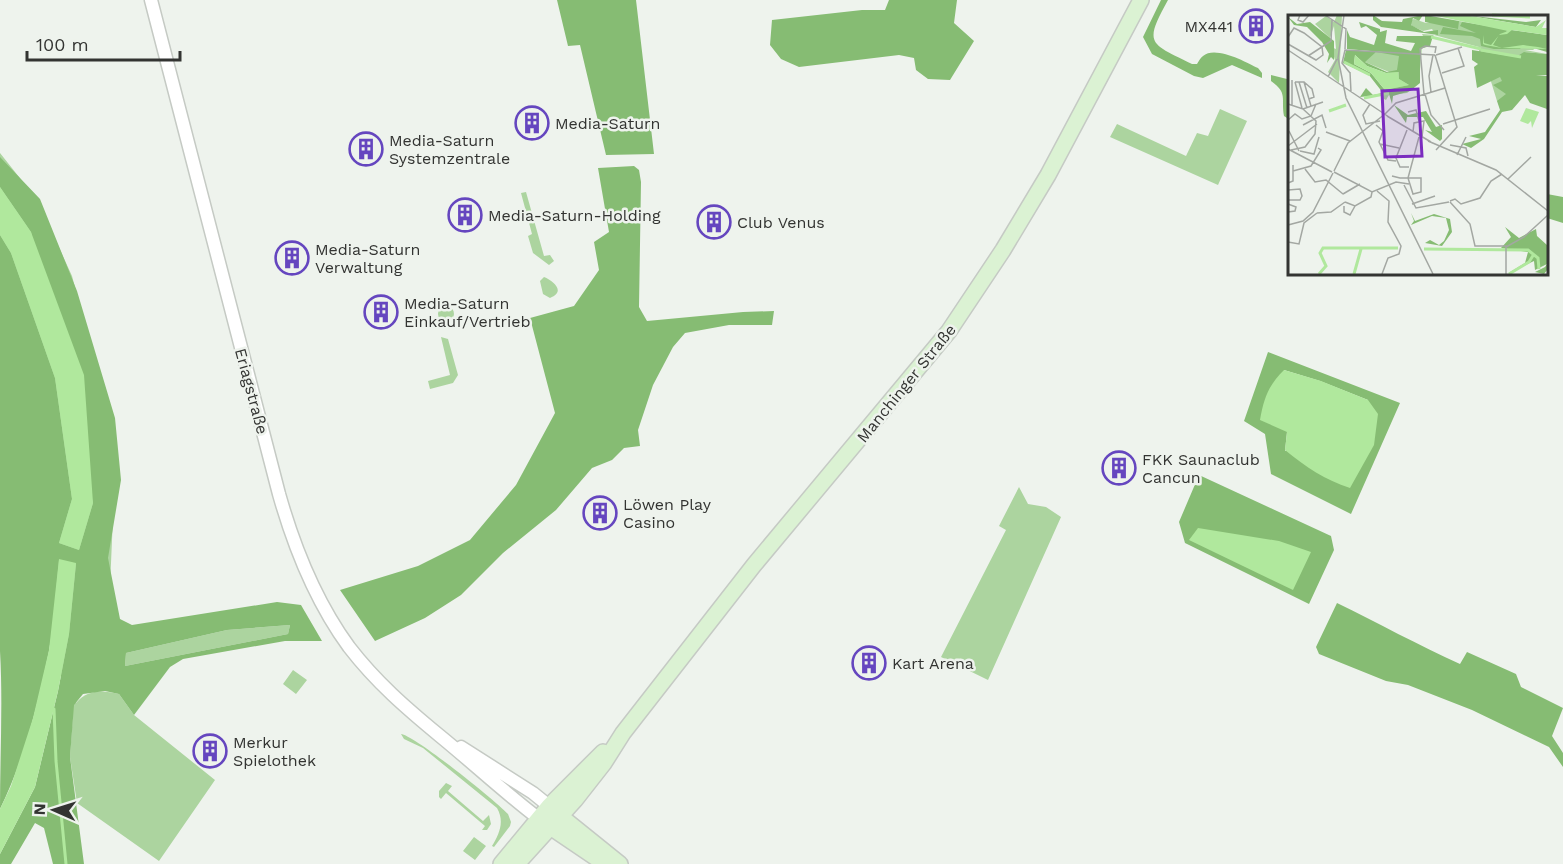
<svg xmlns="http://www.w3.org/2000/svg" width="1563" height="864" viewBox="0 0 1563 864" font-family="'Work Sans',sans-serif">
  <style>
    .green { fill: #acd49f }
    .forest { fill: #86bc73; fill-rule: evenodd }
    .water { fill: #b0e89d }
    .lines { fill: none; stroke-linecap: round; stroke-linejoin: round }
    .stream { stroke: #b0e89d; stroke-width: 3 }
    .tertiary-casing { stroke: #c5cac4; stroke-width: 15 }
    .secondary-casing { stroke: #c5cac4; stroke-width: 18 }
    .tertiary { stroke: #fff; stroke-width: 12 }
    .secondary { stroke: #dbf2d3; stroke-width: 15 }
    .labels { text-anchor: middle; stroke-width: 5; stroke-linejoin: round; paint-order: stroke }
    .poi-label { font-size: 16px; fill: #333432; stroke: #eef3ed; text-anchor: start }
    .street-label { font-size: 16px; fill: #333432; stroke: #eef3ed }
    .inset-river { fill: none; stroke: #b0e89d; stroke-width: 3 }
    .inset-road { fill: none; stroke: #a3a7a2; stroke-width: 1.5 }
    .view { fill: #7b2cbf; fill-opacity: 0.15; stroke: #7b2cbf; stroke-width: 3 }
    .inset-edge { fill: none; stroke: #333432; stroke-width: 3 }
  </style>
  <rect width="100%" height="100%" fill="#eef3ed"/>
  <path class="green" d="M1220,109L1247,121L1218,185L1110,137L1117,124L1186,156L1197,133L1208,136Z
    M0,153L23,182L46,219L72,276L84,321L113,517L106,678L78,691L76,703C88,689 102,690 119,694L134,715L215,780L159,861L77,803L70,757L73,713L0,491Z
    M526,192L544,256L550,255L554,261L549,265L533,253L528,236L532,234L521,193Z
    M544,277C554,281 566,292 550,298L543,294L540,281Z
    M438 314a8 8 0 1 1 16 0a8 8 0 1 1-16 0Z
    M441,337L448,339L458,375L453,383L430,389L428,381L450,375Z
    M1019,487L1028,504L1046,507L1061,517L988,680L941,657L1006,530L999,526Z
    M290,625L288,634L125,666L126,653L227,630Z
    M293,670L307,680L296,694L283,684Z
    M401,734C414,735 496,801 508,814L511,822L510,826L494,847L492,846C499,834 505,822 497,808L423,748L404,739Z
    M446,783L452,786L448,791L483,821L489,815L491,824L487,830H482L485,826L446,793L441,799L439,797V791Z
    M474,837L486,846L475,860L463,851Z"/>
  <path class="forest" d="M557,0H636L654,154L606,155L580,45L568,46Z
    M889,0H957L954,23L974,41L950,80L928,79L916,70L914,58L899,55L799,67L781,59L770,45L772,20L862,10H885Z
    M1161,0H1168C1143,45 1150,43 1192,64H1197C1199,61 1200,58 1203,56C1215,45 1246,62 1258,68L1262,73V78L1232,65L1203,78L1194,76L1152,54L1143,37Z
    M1271,75L1287,79L1290,84V120L1284,116C1281,98 1288,93 1271,81Z
    M0,157L40,199L77,291L115,418L121,480L108,558L120,619L132,625L277,602L301,605L322,641H285L183,659L170,667L134,715L119,694L105,691L83,694L74,705L70,757L84,864H53L44,828L35,823L11,864H0V854L35,787L58,691L69,634L76,564L59,560C56,590 54,621 49,651C38,705 24,760 0,809C0,756 3,703 0,651V235L11,253L55,378L72,499L59,543L79,550L93,503L31,232L0,187ZM290,625L288,634L125,666L126,653L227,630Z
    M634,166L639,170L641,182L639,307L647,321L743,312L774,311L772,325H729L685,333L673,347L653,385L638,430L640,446L624,448L612,460L592,468L556,510L503,553L461,595L425,618L375,641L340,590L418,566L470,540L516,485L555,413L530,318L574,306L599,270L594,242L609,232L598,168Z
    M1547,194L1563,197V223L1547,218Z
    M1268,352L1400,403L1351,514L1271,474L1265,434L1244,421ZM1284,370L1320,381L1368,400L1285,451L1287,432Z
    M1199,475L1331,536L1334,550L1309,604L1185,543L1179,522Z
    M1337,603C1378,623 1418,645 1460,664L1467,652L1516,674L1521,687L1563,708L1552,736L1563,753V767L1549,747L1472,710L1408,685L1386,681L1319,654L1316,647Z"/>
  <path class="water" d="M0,187L31,232L84,375L93,503L79,550L59,543L72,499L55,378L11,253L0,235Z
    M1284,370L1321,381L1368,400L1378,414L1374,445L1350,488C1325,480 1306,467 1285,450L1287,432L1260,420C1264,398 1268,386 1284,370Z
    M1198,528L1279,541L1311,552L1293,590L1189,540Z
    M59,559L76,563L69,634L58,691L35,787L0,854V809L11,786L33,718L49,650Z"/>
  <g class="lines">
    <path class="stream" d="M54,709L56,761L66,864"/>
    <defs>
      <path id="tertiary" d="M151,0L279,494C294,547 316,602 349,647C376,682 406,708 440,736C473,763 504,792 538,818
        M461,747L533,793L549,806"/>
      <path id="secondary" d="M553,810L620,864
        M543,822L605,864
        M501,864L549,806L603,752
        M517,864L575,800L604,763L623,733L754,565L949,331L1003,250L1048,175L1141,0"/>
    </defs>
    <use href="#tertiary" class="tertiary-casing"/>
    <use href="#secondary" class="secondary-casing"/>
    <use href="#tertiary" class="tertiary"/>
    <use href="#secondary" class="secondary"/>
  </g>
  <defs>
    <symbol id="building-ring" viewBox="-11 -11 22 22"><circle r="9.5" fill="#eef3ed" stroke="#6546bf" stroke-width="1.5"/><path d="M-4-6H4V6H1V3H-1V6H-4ZM-2.5-4.3h1.7v1.8h-1.7ZM.8-4.3h1.7v1.8H.8ZM-2.5-1h1.7V.8h-1.7ZM.8-1h1.7V.8H.8Z" fill="#6546bf"/></symbol>
  </defs>
  <g fill-rule="evenodd">
    <use href="#building-ring" x="1237" y="7" width="38" height="38"/>
    <use href="#building-ring" x="513" y="104" width="38" height="38"/>
    <use href="#building-ring" x="347" y="130" width="38" height="38"/>
    <use href="#building-ring" x="446" y="196" width="38" height="38"/>
    <use href="#building-ring" x="695" y="203" width="38" height="38"/>
    <use href="#building-ring" x="273" y="239" width="38" height="38"/>
    <use href="#building-ring" x="362" y="293" width="38" height="38"/>
    <use href="#building-ring" x="1100" y="449" width="38" height="38"/>
    <use href="#building-ring" x="581" y="494" width="38" height="38"/>
    <use href="#building-ring" x="850" y="644" width="38" height="38"/>
    <use href="#building-ring" x="191" y="732" width="38" height="38"/>
  </g>
  <g class="labels">
    <g class="poi-label">
      <text x="1233" y="32" text-anchor="end">MX441</text>
      <text x="555" y="129">Media-Saturn</text>
      <text x="389" y="146">Media-Saturn<tspan x="389" dy="18">Systemzentrale</tspan></text>
      <text x="488" y="221">Media-Saturn-Holding</text>
      <text x="737" y="228">Club Venus</text>
      <text x="315" y="255">Media-Saturn<tspan x="315" dy="18">Verwaltung</tspan></text>
      <text x="404" y="309">Media-Saturn<tspan x="404" dy="18">Einkauf/Vertrieb</tspan></text>
      <text x="1142" y="465">FKK Saunaclub<tspan x="1142" dy="18">Cancun</tspan></text>
      <text x="623" y="510">Löwen Play<tspan x="623" dy="18">Casino</tspan></text>
      <text x="892" y="669">Kart Arena</text>
      <text x="233" y="748">Merkur<tspan x="233" dy="18">Spielothek</tspan></text>
    </g>
    <g class="street-label">
      <text transform="translate(906 383) rotate(-51)" y="6">Manchinger Straße</text>
      <text transform="translate(252 391) rotate(75)" y="6">Eriagstraße</text>
    </g>
  </g>
  <g transform="translate(1288 15)">
    <rect width="260" height="260" fill="#eef3ed"/>
    <path d="M49,0H54L51,68L40,57L47,45L43,32L48,34L46,11L42,23L27,9L38,1L46,7ZM126,4L138,8L171,6L259,22L245,35H237L259,39L236,37L254,47L249,52L239,40L215,89L209,86L197,47L191,43V32L146,20L134,32L131,68L119,78L101,80L98,85L94,83L101,57L77,47V42L88,37L125,39L136,23L134,19L148,20L144,14L135,16L124,11L121,6Z" fill="#acd49f"/>
    <path d="M85,0L94,6L114,7L115,4L135,0L131,6L125,3L123,10L136,17L150,15V20L93,12L85,5ZM137,0L171,6L170,14L137,7ZM177,0L238,7L253,5L248,12ZM0,2L9,9L22,7L46,26V45L43,42L39,48L41,39L34,27L19,12L6,10ZM71,7L92,14V17L99,15L97,28L123,36L127,28L108,26L109,21H145L142,31L132,34V68L122,76L105,81L104,89L101,79L72,82L78,73L85,80L95,78L81,60L55,48L58,35L107,38L59,34V15L62,22L86,30L89,20L78,11L73,13ZM88,37L111,41L109,55L99,57L77,47ZM67,40L79,51L98,58L111,57V64L121,70L97,75L83,58L66,49ZM174,7L219,14L218,18L223,15L259,20V37L235,30L232,34H206L193,31L192,24L184,21L152,19L155,12L188,18L172,11ZM184,35L228,42L236,37L259,39V60H248L259,61V94L242,88L237,80L224,95L214,97L196,124L183,133L174,129L193,124L181,121L197,117L212,95L209,86L218,79L205,70L214,66L212,62L189,73L186,52L190,49L184,45ZM106,90L120,100L138,96L148,112L154,110V124L152,126L137,115L144,117L135,102H119L118,108ZM123,198L127,206L146,199L162,204L164,217L154,231L137,228L142,225L151,230L156,226L161,215L158,203L144,201L123,210L126,206ZM217,212L231,223L248,214L249,221L259,230L260,254L256,259L247,257L257,252L259,249L247,255L246,246L219,259L237,248L240,237L213,233L223,222Z" fill="#86bc73" fill-rule="evenodd"/>
    <path d="M144,0H176L248,12L258,5L254,13H259V20L224,15L219,19L211,20L205,30L214,33L235,30L250,32L259,34L214,33L197,30L195,29V20L174,14L195,20L196,28L203,30L212,19L220,16ZM67,40L79,51L98,58L110,57L111,64L121,70L97,75L83,58L66,49ZM238,93L251,97L244,113L243,106L240,109L232,106Z" fill="#b0e89d"/>
    <path class="inset-river" d="M204,0L242,2M143,22L193,34M193,35L233,42M56,47L82,60M76,83L101,78M41,96L58,90M136,234L240,235L250,243L251,254M31,259L38,251L32,238L35,233H110M66,259L73,234M221,259L241,247L246,239"/>
    <path class="inset-road" d="M12,0L10,5L15,7L21,0M37,0L58,14L57,34M56,0L50,43L58,83L145,259M0,22L6,13L16,18L34,32L35,40L28,45L0,29M0,35L18,47M147,40L169,112L148,135M148,40L174,32M20,41L43,26L44,5M17,46L101,102M62,57L63,77M62,58L54,48L57,35L147,40M154,58L176,51L170,33M40,62L49,44M7,67H16L23,91M7,67L14,93M11,67L19,93M16,67L24,74L26,82L21,84M143,77L141,61L145,40M136,79L132,34L137,31L148,32L147,38M137,79L143,100L156,115M0,89L15,94L35,87M82,89L75,100L78,109L92,106M4,91V65M120,97L128,95L131,106M97,99L108,88L157,73M99,101L143,127M0,105L7,99L14,104L23,101L28,89M155,109L202,94M15,110L34,100L38,113M88,110L95,116L91,127L100,145L108,146M119,115L108,143L112,152H121M1,116L11,136M38,117L62,126M125,117L126,108L136,106L134,122M140,126L208,155L260,196M92,129L111,133M162,130L178,133L180,141M0,131L29,109M0,134L44,157M3,135L17,132L27,119L28,106L15,94M12,136L26,139L31,122M169,140L178,122M17,154L27,167L38,165L55,179M5,156L23,151L33,135L30,133M46,156L60,128L97,99M46,157L84,177L108,167L121,169M104,161L112,163H133V177L125,179L120,163L131,122M220,164L243,142M0,168L5,166V150M116,170L128,193L161,187M0,175L12,174L14,181L12,185H0M89,176L101,186L100,207L113,231L111,239L100,243L94,259M55,179L72,169M162,186L167,184L173,189L192,183L203,166L214,159M57,187L67,191L83,182L84,177M162,187L182,209L187,231H219M0,189L8,192L7,196L0,197M124,189L147,181M56,191V197L62,200L67,191M29,198L43,197L57,187M0,210L15,206L25,197L45,158M0,227L11,229L16,208L29,198M218,259V232L236,222L260,200"/>
    <path class="view" d="M130,74L134,141L97,142L94,76Z"/>
    <rect width="260" height="260" class="inset-edge"/>
  </g>
  <g transform="translate(54 810) rotate(273)" stroke="#eef3ed" stroke-width="4.5" paint-order="stroke">
  <path d="M0-4.5L10 22L0 15L-10 22Z" fill="#333432"/>
  <text y="-9" font-size="16" font-weight="bold" text-anchor="middle" fill="#333432">N</text>
  </g>
  <path d="M27 51v9h153v-9" fill="none" stroke="#333432" stroke-width="3"/>
  <text x="36" y="51" font-size="18" fill="#333432" stroke="#eef3ed" stroke-width="4.5" paint-order="stroke">100 m</text>
</svg>
